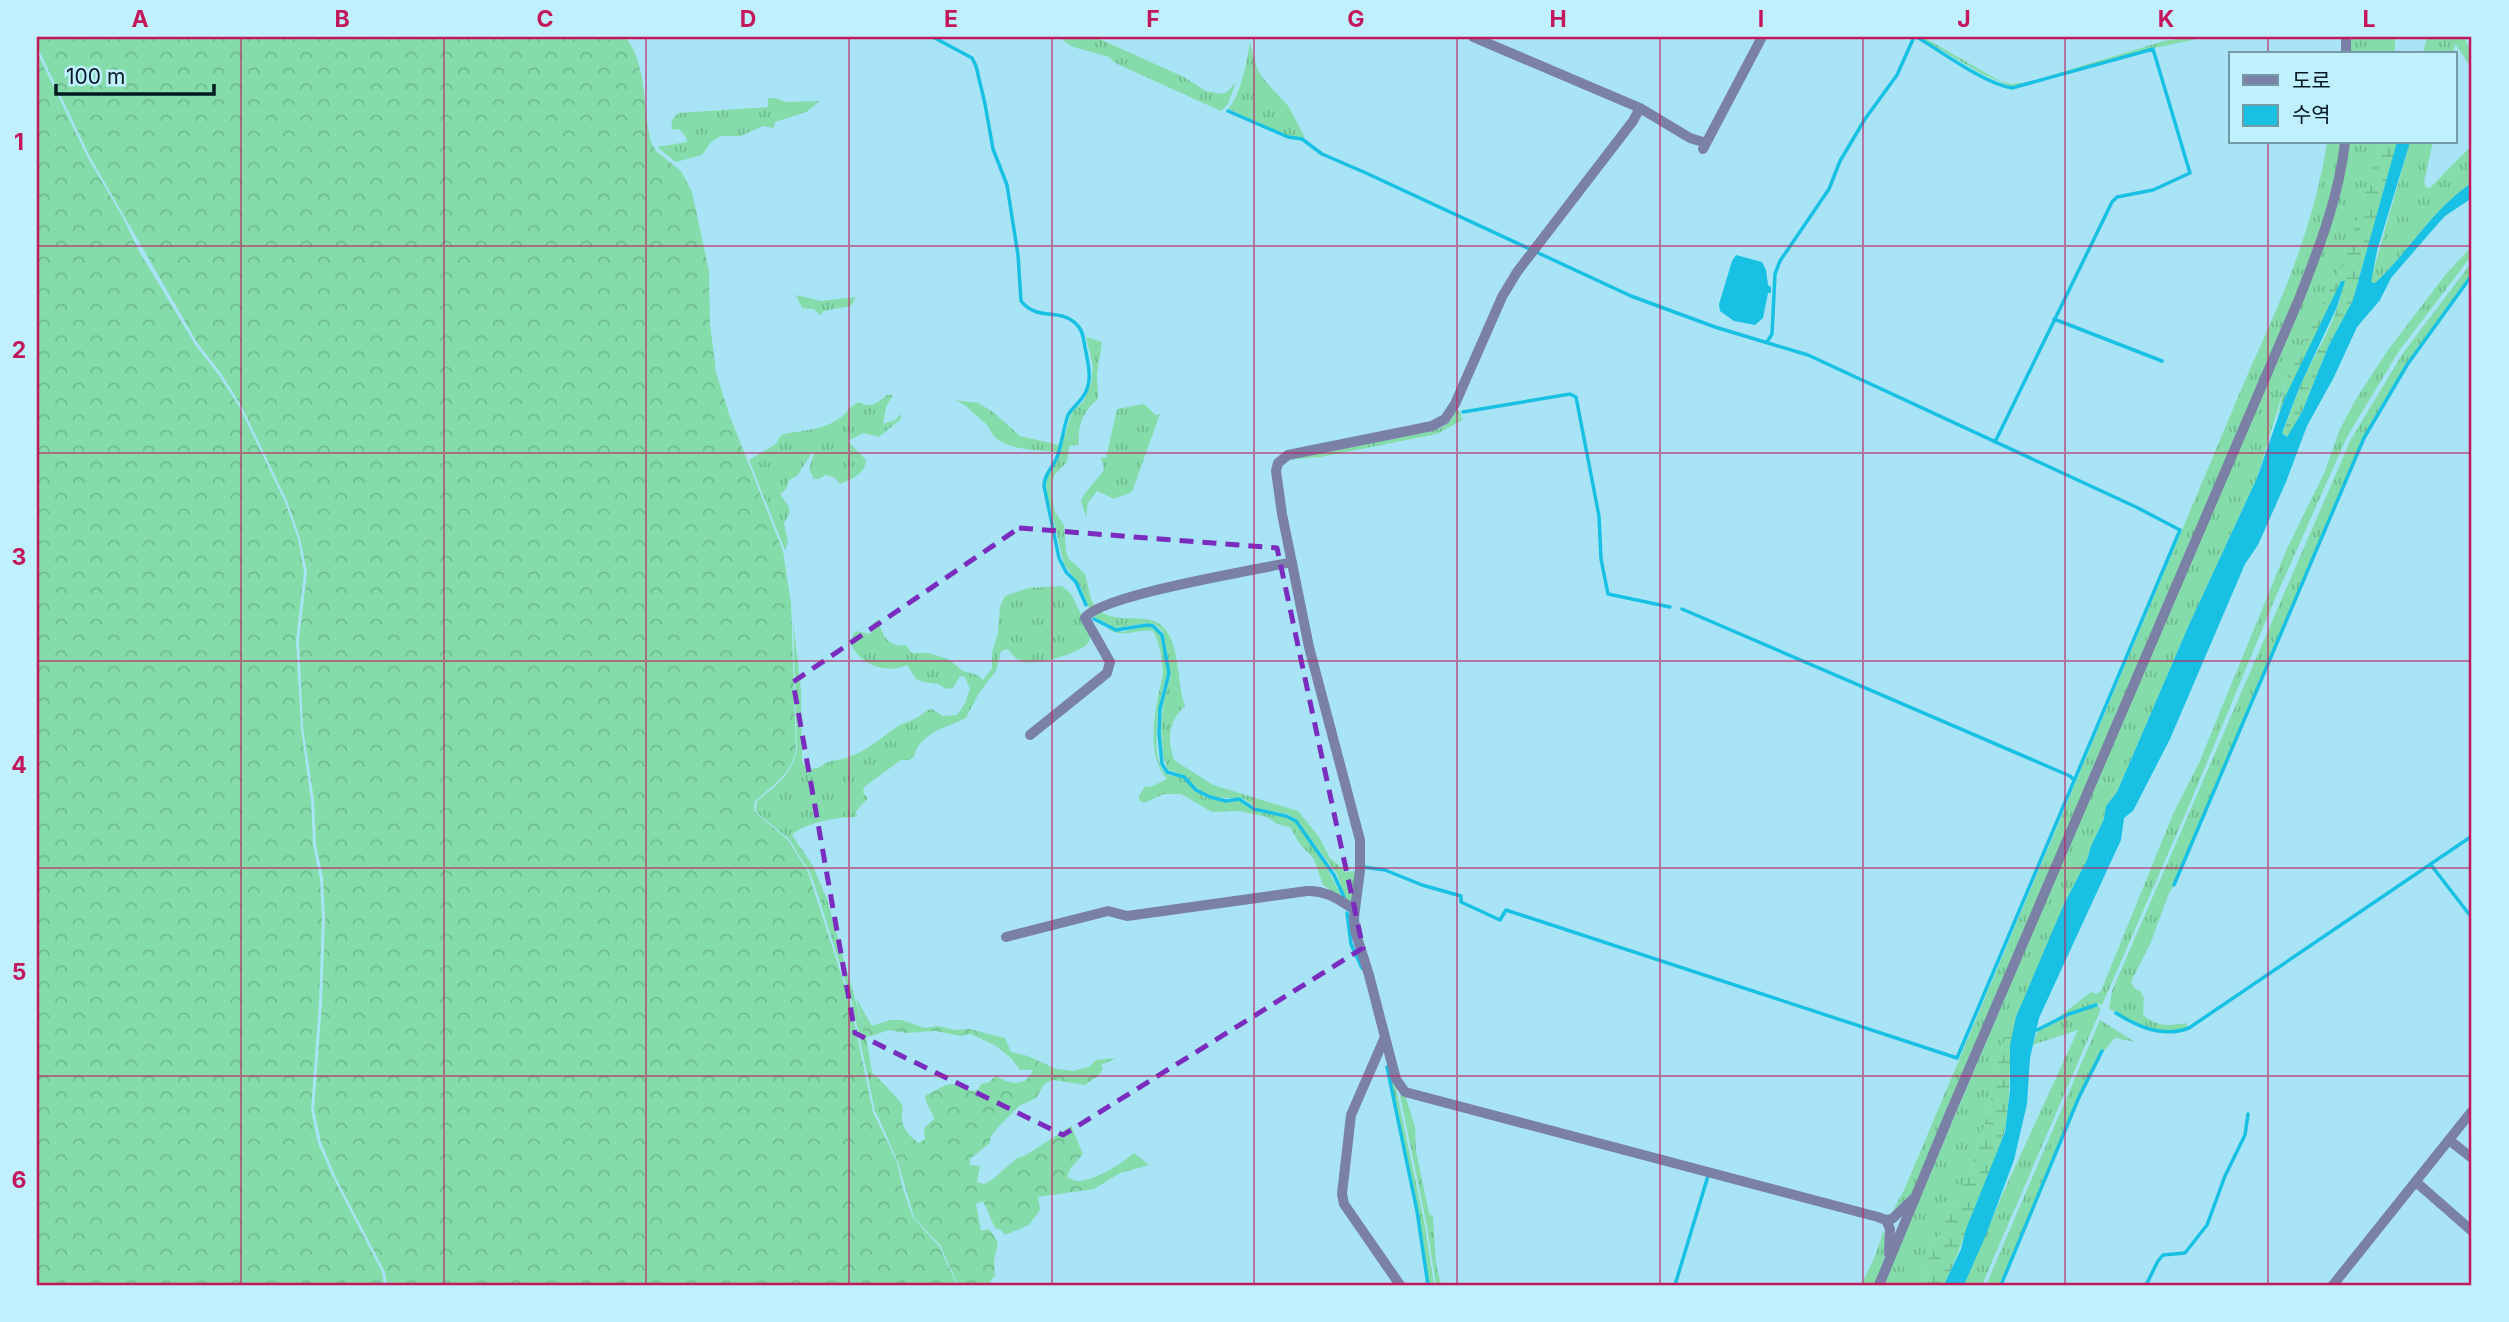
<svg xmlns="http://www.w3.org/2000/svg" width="2509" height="1322" viewBox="0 0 2509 1322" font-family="Inter,'Noto Sans KR',sans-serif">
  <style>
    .grass { fill: url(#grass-tufts) }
    .forest { fill: url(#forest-crowns) }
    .wetland { fill: url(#wetland-marsh) }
    .water { fill: #18c0e3 }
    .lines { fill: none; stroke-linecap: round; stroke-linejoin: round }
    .stream { stroke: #18c0e3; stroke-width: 3.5 }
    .street { stroke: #7b80a7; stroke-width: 10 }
    .marked { fill: none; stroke: #7b2cbf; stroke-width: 5; stroke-dasharray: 14 9; stroke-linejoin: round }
    .grid { fill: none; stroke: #c2185b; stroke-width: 2; stroke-opacity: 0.55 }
    .neatline { fill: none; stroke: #c2185b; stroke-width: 2.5 }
    .grid-label { font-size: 23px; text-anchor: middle; font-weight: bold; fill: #c2185b }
  </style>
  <defs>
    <pattern id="grass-tufts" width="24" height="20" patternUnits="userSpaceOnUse" patternTransform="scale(1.75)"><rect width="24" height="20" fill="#84dcaa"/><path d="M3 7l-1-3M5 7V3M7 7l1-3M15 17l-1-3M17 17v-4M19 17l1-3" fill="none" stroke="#70bc92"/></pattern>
    <pattern id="forest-crowns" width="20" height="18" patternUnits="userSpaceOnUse" patternTransform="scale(1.75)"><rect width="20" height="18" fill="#84dcaa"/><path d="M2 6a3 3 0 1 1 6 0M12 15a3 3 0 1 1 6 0" fill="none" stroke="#70bc92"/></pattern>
    <pattern id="wetland-marsh" width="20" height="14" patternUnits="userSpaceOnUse" patternTransform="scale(1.75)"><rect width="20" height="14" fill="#84dcaa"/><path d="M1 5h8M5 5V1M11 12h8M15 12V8" fill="none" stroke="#70bc92"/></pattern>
  </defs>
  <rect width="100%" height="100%" fill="#a9e4f6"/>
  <path class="grass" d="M1058,37H1095L1184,77L1206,91L1222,94L1227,92L1236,82L1228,104L1221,111L1115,63L1109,57L1073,47Z
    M1919,37H1923L2000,81L2011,84L2029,82L2164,41L2188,37H2207L2154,48L2012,87L1982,74Z
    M2349,37H2395V54H2349Z
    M2427,37H2464L2472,53V68L2455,44L2453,54H2423Z
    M1250,42L1256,65L1261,76L1289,107L1305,138L1288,136L1228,109C1241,95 1247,61 1250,42Z
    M768,98H776L785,102L820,101L806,112L775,122L774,128L763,126L741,136H721L711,142L702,155L676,162L657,147L687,142L686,137L679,129L672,130C671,122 672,117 679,113L768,107Z
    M2327,142H2340L2337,170L2314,253L1912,1194L1893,1211L1905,1188L2249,371C2283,298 2315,222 2327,142Z
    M2348,142H2384L2373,166L2346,257L2288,375L2257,478L2188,627L2117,792L2106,806L2104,819L2091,846L2087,860L2064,904L2024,1002L2008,1030L1993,1075L1990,1107L1969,1174L1931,1249L1920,1285H1883L2301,300Z
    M2410,142H2433L2424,182L2427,188L2431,187L2472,145V183C2433,208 2409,252 2375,283L2370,282Z
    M2472,246V255L2399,351L2347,437L2274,601L2191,801L2102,1005L2096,1003L2056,1019L2091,992L2096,994L2101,991L2173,814L2199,763L2286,551L2325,471L2340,429L2356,399L2388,350L2446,274Z
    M2472,262V274L2406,364L2363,438L2174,884L2175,885L2169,893L2151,942L2131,982L2134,988L2140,991L2144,998L2143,1014C2154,1027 2171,1026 2186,1023L2188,1027C2159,1039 2135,1021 2109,1009L2112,991L2351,439L2403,353Z
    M796,295L821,301L856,297L851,306L823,311L821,316L814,309L802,308Z
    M1086,337L1102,342L1097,374L1098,399C1083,410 1077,428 1079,445L1069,446L1067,462L1055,474L1052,482V498L1055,512L1064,525L1066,552L1069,559L1085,574L1091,599L1095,606L1089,608L1080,586L1064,564L1047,494L1046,479L1057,461L1072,411L1083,402L1091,384L1093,367Z
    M887,395H893L886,407L883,424L895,420L901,414V419L879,437L863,433L848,441L866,460C865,474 852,479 840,484L834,477L825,475L819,479H814L809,469L814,454L813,451L797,476L789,480L786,489L780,494C789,508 794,508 784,523L788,542L785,550L749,460L776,444L781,435C800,430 820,431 837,420C846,415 849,406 859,402C871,409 878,402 887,395Z
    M955,400L978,403L993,412L1020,436L1059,445L1057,452C1039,450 1008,451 994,436C990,432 989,426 985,423C975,415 967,405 955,400Z
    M1144,404L1156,415L1160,414L1132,492L1114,499L1097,491L1088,503L1086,517L1081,501L1083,496L1104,470L1101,457L1106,458L1117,409Z
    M1455,410L1460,411L1461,418L1464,419L1437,434L1321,457L1287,460L1441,428C1448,423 1454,419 1455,410Z
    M1061,586C1072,591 1075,602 1080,612C1085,620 1094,634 1088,643C1082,653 1037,665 1025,662C1017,660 1013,656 1008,649L1001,651L996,671L979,693L966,718C947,727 919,733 914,757L909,760H901L864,787L863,793L868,798L856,811L857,817C841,816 803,823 792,835L813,866L827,899L867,1042L880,1121L875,1111L852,1002L815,886L809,871L789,839L756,812L757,801C776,786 792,774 797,750L793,621L801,690L802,761L807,769C824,769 821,763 832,761C861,757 875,742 898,726C905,722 912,721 918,717C924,714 925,710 932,709L943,716L957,715L965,703L970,689L965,677L960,676L953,688L946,689L938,684L923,682L916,679L907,665C886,675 858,664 850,642L855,631L871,634L872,625L878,619C882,634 887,648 906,645L912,653H929L948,659L963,671L977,675L983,680L992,668V652L998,633L1000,607L1005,596L1028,588Z
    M1098,610C1114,621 1127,617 1145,619C1183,622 1175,679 1185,706C1168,722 1167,739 1174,760L1213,785L1298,811L1319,837L1330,858L1347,872L1357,871L1353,902L1346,900L1337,874L1296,819L1287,814L1257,808L1244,799L1214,797L1199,790L1184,775L1167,769L1163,755L1161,726L1164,699L1171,674L1163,632L1156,625L1146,623L1116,628L1094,617Z
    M1143,626C1165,627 1168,655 1167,672C1167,679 1163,686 1162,693C1158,711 1151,757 1164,772C1169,778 1178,775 1184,779C1197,789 1200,798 1219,801C1226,803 1233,799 1240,801C1245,803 1249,808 1254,810C1266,816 1283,812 1295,821C1310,834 1334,880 1342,898L1323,885L1314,859L1299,843L1290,827L1277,824L1267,817L1239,811L1212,812L1181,794H1164L1144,803L1139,800V796L1145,786L1151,787L1167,779C1143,751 1157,705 1163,673C1162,659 1160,643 1153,631C1138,628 1121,640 1107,628L1123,632Z
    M2097,1006L2101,1008L2098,1016L1982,1285H1964L2003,1193L2078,1030L2032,1045L2038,1031L2069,1016Z
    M2100,1020L2135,1042L2115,1038L2103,1052L2101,1051L2078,1097L2000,1285H1986Z
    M1385,1054L1394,1079L1425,1226L1434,1285H1429L1418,1210Z
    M1400,1095H1405L1415,1127L1416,1151L1429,1213L1433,1217L1436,1264L1441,1285H1436L1427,1226Z
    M1884,1230C1887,1250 1884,1266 1876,1285H1861L1874,1259Z"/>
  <path class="forest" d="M37,37H625C647,61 643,111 651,142L656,151L681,171L692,192L709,271L710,324L716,372L729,414L783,551L791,603L796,750C791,774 774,785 756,800L754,804L755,812L788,840L808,872L850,1002L873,1112L897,1162L903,1189L913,1218L939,1246L957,1285H387L385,1272L336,1178L321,1142L314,1110L322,1003L325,918L323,878L316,844L314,800L303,727L299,641L307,572L300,538L287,501L242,407L220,372L198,344L90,157L37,46Z
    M37,52L88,158L121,214L139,251L196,346L218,374L240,408L285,502L298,538L304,573L296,640L301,728L311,800L313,844L320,879L322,918L319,1003L311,1110L318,1143L334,1179L382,1272L384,1285H37Z
    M856,998L872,1026L890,1020H901L925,1028L938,1026L955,1030L969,1029L1005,1038L1011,1052L1028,1056L1056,1069L1073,1071L1089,1067L1096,1060L1116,1058L1101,1065L1103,1069L1098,1076L1085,1085L1053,1080L1045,1083L1036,1098L1019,1106L1000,1125L991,1136L990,1143L970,1159V1165L980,1166L977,1182L984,1184L993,1179L1017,1158L1026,1155L1071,1126L1083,1154L1070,1169L1067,1177C1070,1178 1074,1181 1078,1181C1094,1181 1123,1163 1134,1153L1149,1165L1120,1173L1094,1189L1038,1197L1040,1210L1029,1225L1005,1235L1001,1230L995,1228L983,1201L976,1204L981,1231L989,1229L998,1242L994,1261L995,1276L990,1281L991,1285H958L940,1245L914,1218L898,1162L880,1121L872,1073C877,1076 900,1100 902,1105C904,1113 902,1108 902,1116C901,1128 910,1137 919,1143L925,1139L924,1128L934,1119C932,1110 926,1106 925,1096C950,1083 946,1080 973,1091L978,1090L981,1084L989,1082L996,1076C1009,1084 1026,1088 1033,1070H1020L1012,1059L996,1046L971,1034L961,1036L935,1031L906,1033L889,1030L865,1038Z"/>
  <path class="wetland" d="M2384,142H2397L2396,149L2353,300L2329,345L2302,412L2288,437L2282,433C2289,418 2294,402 2300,387C2310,362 2347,305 2341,281L2277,417L2288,375L2346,256L2373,166Z
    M2024,1002C2004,1044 2014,1083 2005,1128C2000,1156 1984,1183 1974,1209C1965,1235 1956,1259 1945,1284L1920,1285L1931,1249L1969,1174L1990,1107L1993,1075L2008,1030Z"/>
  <path class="water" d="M2397,142H2410L2377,251L2371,282L2375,283C2409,252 2433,208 2472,183V198L2445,216L2436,226L2391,278L2380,300L2357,327L2334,377L2307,426L2286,482L2258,545L2245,564L2170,739L2133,811L2124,818L2121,840L2039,1018L2030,1058L2027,1104L2014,1160L1986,1235L1964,1285H1944L1961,1249L1966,1229L2005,1132L2010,1090V1045L2016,1017L2064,904L2087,860L2091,846L2104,819L2106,806L2117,792L2188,627L2257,478L2285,397L2341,281H2345L2337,307L2300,386L2282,433L2287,437L2302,412L2329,345L2353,300Z
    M1736,255L1762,262L1766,270L1768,285L1771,287V293H1768L1763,318L1755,325L1734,321L1720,311L1719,304L1732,261Z"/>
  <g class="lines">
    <path class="stream" d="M933,37L972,58L976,66L985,104L993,149L1007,185L1018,255L1021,301C1039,323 1061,306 1078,326C1085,334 1083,342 1086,352C1089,368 1093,384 1082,398C1077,405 1072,408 1068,415C1063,429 1062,444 1057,457C1053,468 1044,474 1044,486L1059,558L1066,572L1076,582L1086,605
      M1917,37C1942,52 1985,84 2012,88L2153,49L2190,173L2153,190L2117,197L2112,202L1995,442
      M1228,111L1288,137L1302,139L1322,154L1366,173L1631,296L1715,327L1808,355L2136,507L2180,530L1957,1058L1506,910L1500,920L1461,902V896L1422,885L1385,870L1363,867
      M2054,319L2162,361
      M1767,342L1772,334L1775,274L1780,261L1829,189L1840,161L1865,119L1897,75L1914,37
      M1463,412L1570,394L1576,397L1599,516L1601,559L1608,594L1670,607
      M1682,609L2070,776L2074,780
      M1094,619L1116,630L1147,625L1153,626L1162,635L1169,673L1160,709L1159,733L1162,764L1167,772L1184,777L1196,790L1210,797L1226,801L1239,799L1254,809L1286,816L1296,821L1334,875L1344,897
      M2431,865L2472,918
      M2174,885L2364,438L2407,365L2472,275
      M1347,913L1351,944L1362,968
      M2116,1013C2138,1027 2163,1038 2189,1028L2472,836
      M2037,1030L2069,1014L2096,1005
      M1387,1067L1417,1211L1428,1285
      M1675,1285L1708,1176
      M2001,1285L2079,1097L2102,1051
      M2146,1285L2158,1261L2163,1255L2185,1253L2207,1225L2225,1176L2245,1135L2248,1114"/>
    <path class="street" d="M1473,37L1640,108L1690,138L1706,143
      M2346,54V37
      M1703,149L1762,37
      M1030,735L1107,673L1110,662L1085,618C1100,595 1257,570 1292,562
      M1006,937L1108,911L1127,916L1307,891C1326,890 1339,900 1354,909
      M1385,1037L1396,1079L1405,1092L1878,1217L1886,1220L1890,1229L1889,1254
      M2449,1140L2472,1158
      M2416,1182L2472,1231
      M1886,1220L1892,1219L1913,1199
      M1400,1285L1344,1204L1342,1194L1351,1115L1385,1037L1369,975L1355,931L1354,917L1360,870V840L1309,647L1282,514L1276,471L1278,463L1288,455L1432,426L1445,419L1455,404L1502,297L1517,272L1633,121L1640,108
      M1879,1285L1949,1116L2299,299C2319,248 2339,197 2345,142
      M2333,1285L2472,1111"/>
  </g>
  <path class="marked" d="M1019,528L1277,548L1363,948L1063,1135L855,1033L793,682Z"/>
  <path class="grid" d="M241,37V1285M444,37V1285M646,37V1285M849,37V1285M1052,37V1285M1254,37V1285M1457,37V1285M1660,37V1285M1863,37V1285M2065,37V1285M2268,37V54M2268,142V1285M37,246H2472M37,453H2472M37,661H2472M37,868H2472M37,1076H2472"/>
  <rect width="2509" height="1322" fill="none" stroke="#c0effe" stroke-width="77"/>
  <rect x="2229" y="52" width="228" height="91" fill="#c0effe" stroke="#749aa6" stroke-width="2"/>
  <rect x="2243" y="75" width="35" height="10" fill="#7b80a7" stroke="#749aa6" stroke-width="2"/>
  <text x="2292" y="88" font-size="21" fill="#031a21">도로</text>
  <rect x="2243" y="105" width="35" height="21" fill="#18c0e3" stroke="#749aa6" stroke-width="2"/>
  <text x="2292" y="122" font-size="21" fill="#031a21">수역</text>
  <path d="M56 84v10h158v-10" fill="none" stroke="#031a21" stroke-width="3.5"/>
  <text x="66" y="84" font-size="21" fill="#031a21" stroke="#c0effe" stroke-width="5" paint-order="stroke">100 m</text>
  <rect x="38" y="38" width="2432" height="1246" class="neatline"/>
  <g class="grid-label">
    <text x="140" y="27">A</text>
    <text x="342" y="27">B</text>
    <text x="545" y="27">C</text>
    <text x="748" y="27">D</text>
    <text x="951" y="27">E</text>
    <text x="1153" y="27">F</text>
    <text x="1356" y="27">G</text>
    <text x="1558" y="27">H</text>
    <text x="1761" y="27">I</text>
    <text x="1964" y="27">J</text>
    <text x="2166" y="27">K</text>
    <text x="2369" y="27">L</text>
    <text x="19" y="150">1</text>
    <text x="19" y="358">2</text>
    <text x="19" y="565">3</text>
    <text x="19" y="773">4</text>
    <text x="19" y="980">5</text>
    <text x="19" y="1188">6</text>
  </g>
</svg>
